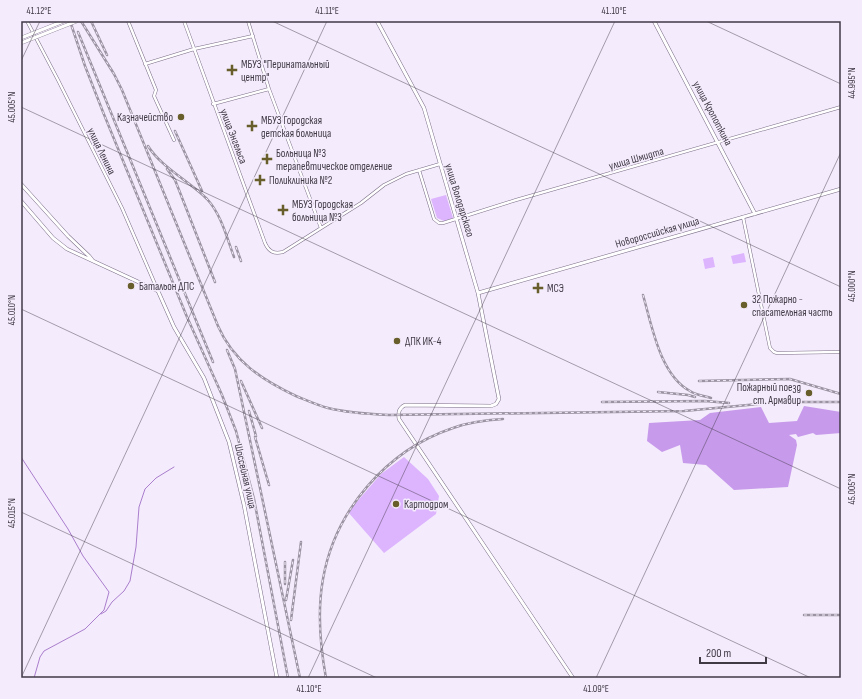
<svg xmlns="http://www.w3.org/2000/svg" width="862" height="699" viewBox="0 0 862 699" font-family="'Sofia Sans Condensed',sans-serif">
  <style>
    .green { fill: #ddb4fe }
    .forest { fill: #c79aeb }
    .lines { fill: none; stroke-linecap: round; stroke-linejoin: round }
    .stream { stroke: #aa7ecd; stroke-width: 1 }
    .secondary-casing { stroke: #7a6d86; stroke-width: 3.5 }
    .primary-casing { stroke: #7a6d86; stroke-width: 4 }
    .secondary { stroke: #fff; stroke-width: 2.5 }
    .primary { stroke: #fff; stroke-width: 3 }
    .rail-casing { stroke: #9b93a1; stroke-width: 2.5 }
    .rail { stroke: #f4ebfc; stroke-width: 1; stroke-dasharray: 3; stroke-linecap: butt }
    .primary-bridge-casing { stroke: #7a6d86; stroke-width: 4; stroke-linecap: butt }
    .primary-bridge { stroke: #fff; stroke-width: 3 }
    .ticks { fill: none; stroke: #403a45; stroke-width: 1; stroke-opacity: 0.45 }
    .poi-dot { fill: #675e2b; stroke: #f4ebfc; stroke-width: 1.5 }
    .labels { text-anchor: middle; stroke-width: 3; stroke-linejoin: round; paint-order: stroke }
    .poi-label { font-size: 11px; fill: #403a45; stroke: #f4ebfc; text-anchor: start }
    .street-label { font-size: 11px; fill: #403a45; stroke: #f4ebfc }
    .neatline { fill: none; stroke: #403a45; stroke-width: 1.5 }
    .ticks-label { font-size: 10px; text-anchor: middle; fill: #403a45 }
  </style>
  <rect width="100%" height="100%" fill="#f4ebfc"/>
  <path class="green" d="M446,195L453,218L444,221L437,218L431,199Z
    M744,253L746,262L733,264L731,256Z
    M713,257L715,267L705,269L703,259Z
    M404,457L428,479L439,496L436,514L384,553L348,512L381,474Z"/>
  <path class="forest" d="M804,406L841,412V433L816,435L813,433L798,437L796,434L789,435L796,440L797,445L788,487L734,490L706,465L683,463L680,445L662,452L647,441L649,423L700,420L710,413L761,407L769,423L797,421Z"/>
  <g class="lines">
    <path class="stream" d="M21,457L68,529L83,556L109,592L104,610L85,629L44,651L40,657L34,678
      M101,614L106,611L112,602L124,591L130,581L136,547L139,507L145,489L156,478L174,467"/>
    <defs>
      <path id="secondary" d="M27,21L58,80L122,208L158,291
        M128,21L156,90L154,96L174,140
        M184,21L265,243C269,252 274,254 283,252L361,203L384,185L406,174L440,164
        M248,21L269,89L321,228
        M145,64L194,49L253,36
        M213,104L269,89
        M419,170L434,219L439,223H443L516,200L841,107
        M743,217L770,348L774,352L777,353L841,352"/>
      <path id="primary" d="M377,21L424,108L478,293L499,399L496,404L491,406L405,405C399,408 398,412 399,419L573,678
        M654,21L755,214
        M21,184L68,236L89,256L93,261
        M21,201L53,238L67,249L158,291L174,327L204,378L229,442L244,505L277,678
        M478,293L841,189"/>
    </defs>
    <use href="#secondary" class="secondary-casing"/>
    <use href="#primary" class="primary-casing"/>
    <use href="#secondary" class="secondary"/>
    <use href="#primary" class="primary"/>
    <defs>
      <path id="rail" d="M70,21L85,66L103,112L187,317L222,395L236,431L254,499L288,678
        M81,21L114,74L122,90L218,326C233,361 262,380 296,396C306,400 317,405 328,408C348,413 368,414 389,415L684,411L780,402H841
        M91,21L107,55
        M78,32L213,362
        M175,131L202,191
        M148,146C161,167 189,181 207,199C221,214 227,238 234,257
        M167,169L175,180L179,190L215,282
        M236,247L241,261
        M643,295C652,326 660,375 690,391C696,395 704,396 711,398
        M227,350L235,369L300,678
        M241,381L262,428
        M699,381L790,379L841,394
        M658,392L688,395L695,397
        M602,402L705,401L729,403
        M249,411L256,436
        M255,437L269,485
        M285,562V584
        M286,600L293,560
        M804,615H841
        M291,620L301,542
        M326,678C320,645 317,612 323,579C335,510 387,450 453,428C469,422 487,420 503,419"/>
    </defs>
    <use href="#rail" class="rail-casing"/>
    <use href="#rail" class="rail"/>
    <defs>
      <path id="primary-bridge" d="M21,38L64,21
        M21,43L77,21"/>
    </defs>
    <use href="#primary-bridge" class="primary-bridge-casing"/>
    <use href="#primary-bridge" class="primary-bridge"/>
  </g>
  <path class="ticks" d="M272,21L841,287M706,21L841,84M21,61L40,21M21,107L841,489M21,309L811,678M21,512L377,678M21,678L327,21M308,678L615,21M596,678L841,152"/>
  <g class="poi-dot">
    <path d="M230 64h4v4h4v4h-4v4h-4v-4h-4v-4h4z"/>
    <circle cx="181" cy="117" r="4"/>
    <path d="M250 120h4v4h4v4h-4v4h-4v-4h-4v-4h4z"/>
    <path d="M265 153h4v4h4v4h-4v4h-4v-4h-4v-4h4z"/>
    <path d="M258 174h4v4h4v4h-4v4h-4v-4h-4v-4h4z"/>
    <path d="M281 204h4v4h4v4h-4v4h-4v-4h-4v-4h4z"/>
    <circle cx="131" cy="286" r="4"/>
    <path d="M536 282h4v4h4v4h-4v4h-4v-4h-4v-4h4z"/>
    <circle cx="744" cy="305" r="4"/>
    <circle cx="397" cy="341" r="4"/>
    <circle cx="809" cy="393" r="4"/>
    <circle cx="396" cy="504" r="4"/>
  </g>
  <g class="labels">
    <g class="poi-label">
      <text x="241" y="68">МБУЗ "Перинатальный<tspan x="241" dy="13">центр"</tspan></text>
      <text x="173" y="121" text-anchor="end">Казначейство</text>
      <text x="261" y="124">МБУЗ Городская<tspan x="261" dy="13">детская больница</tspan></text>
      <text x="276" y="157">Больница №3<tspan x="276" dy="13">терапевтическое отделение</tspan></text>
      <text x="269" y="184">Поликлиника №2</text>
      <text x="292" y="208">МБУЗ Городская<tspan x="292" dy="13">больница №3</tspan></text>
      <text x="139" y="290">Батальон ДПС</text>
      <text x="547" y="292">МСЭ</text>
      <text x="752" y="303">32 Пожарно -<tspan x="752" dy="13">спасательная часть</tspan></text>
      <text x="405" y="345">ДПК ИК-4</text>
      <text x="801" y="391" text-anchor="end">Пожарный поезд<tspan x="801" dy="13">ст. Армавир</tspan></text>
      <text x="404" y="508">Картодром</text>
    </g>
    <g class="street-label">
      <text transform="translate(713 113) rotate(62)" y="4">улица Кропоткина</text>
      <text transform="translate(234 136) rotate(69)" y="4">улица Энгельса</text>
      <text transform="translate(102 151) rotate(64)" y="4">улица Ленина</text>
      <text transform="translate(636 158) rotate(-16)" y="4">улица Шмидта</text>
      <text transform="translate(460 200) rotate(73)" y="4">улица Володарского</text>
      <text transform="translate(657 232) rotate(-16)" y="4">Новороссийская улица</text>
      <text transform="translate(246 476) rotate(77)" y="4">Шоссейная улица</text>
    </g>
  </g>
  <rect width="862" height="699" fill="none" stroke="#f4ebfc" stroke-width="44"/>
  <path d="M700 657v6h66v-6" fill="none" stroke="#403a45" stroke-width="2"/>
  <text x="706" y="657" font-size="12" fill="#403a45" stroke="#f4ebfc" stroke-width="3" paint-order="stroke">200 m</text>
  <rect x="22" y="22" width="818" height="655" class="neatline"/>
  <g class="ticks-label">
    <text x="39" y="14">41.12°E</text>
    <text x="327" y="14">41.11°E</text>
    <text x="614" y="14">41.10°E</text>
    <text transform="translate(851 83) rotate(-90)" y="4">44.995°N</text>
    <text transform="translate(11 107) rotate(-90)" y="4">45.005°N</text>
    <text transform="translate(851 286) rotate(-90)" y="4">45.000°N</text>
    <text transform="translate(11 310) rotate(-90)" y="4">45.010°N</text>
    <text transform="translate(851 489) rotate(-90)" y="4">45.005°N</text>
    <text transform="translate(11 513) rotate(-90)" y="4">45.015°N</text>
    <text x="309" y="692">41.10°E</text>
    <text x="596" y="692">41.09°E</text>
  </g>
</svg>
